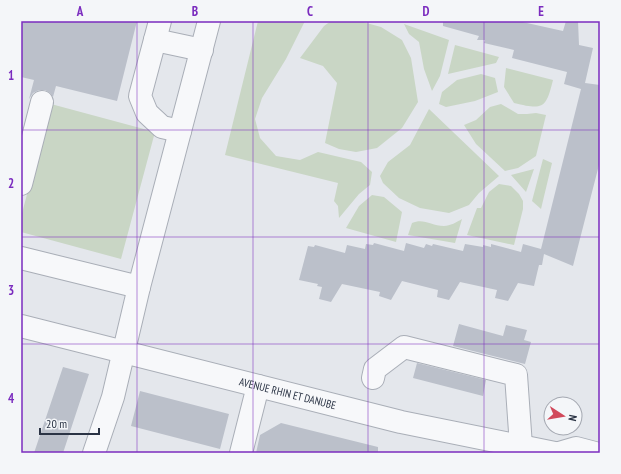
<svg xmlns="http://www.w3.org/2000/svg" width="621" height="474" viewBox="0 0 621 474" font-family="'PT Sans Narrow',sans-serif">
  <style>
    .green { fill: #c9d6c5 }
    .building { fill: #bbc0ca }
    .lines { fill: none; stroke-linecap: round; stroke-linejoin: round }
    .minor-casing { stroke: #a9aeb7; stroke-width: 24 }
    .minor { stroke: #f7f8fa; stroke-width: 22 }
    .grid { fill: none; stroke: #7b2cbf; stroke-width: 1; stroke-opacity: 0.55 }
    .labels { text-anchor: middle; stroke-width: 3; stroke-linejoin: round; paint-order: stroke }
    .street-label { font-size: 11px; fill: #2b3445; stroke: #f4f6f9 }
    .neatline { fill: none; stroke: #7b2cbf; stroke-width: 1.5 }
    .grid-label { font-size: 13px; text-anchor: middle; font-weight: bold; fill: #7b2cbf }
  </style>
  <rect width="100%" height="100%" fill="#e4e7ec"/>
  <path class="green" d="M258,21H305L286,59L262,98L255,119L260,138L276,156L300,160L318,152L361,162L372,172L370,185L359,194L339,218L338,206L334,201L338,183L225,155Z
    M331,21H359L381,27L402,40L411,58L418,102L402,128L377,148L356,152L339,149L325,143L337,83L323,66L300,58L324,26Z
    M404,24L449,40L440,76L432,91L424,69L419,42L409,34Z
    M455,45L499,57L496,63L448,74Z
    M506,68L553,80C546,109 543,110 514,103L504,87Z
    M481,74L495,78L498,92L475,101L446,107L439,104L442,92L457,80Z
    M51,104L155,132L121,259L21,232V217Z
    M501,104L518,114H527L536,113L546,115L536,156L518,168L505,171L476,144L464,125L476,120L490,107Z
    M429,109L499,176L479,193L469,205L449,213L420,208L399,198L383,183L380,176L388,162L410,145Z
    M543,159L552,163L541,209L532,201Z
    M534,169L526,192L511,175Z
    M499,184L511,186L519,194L523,201V209L514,245L467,235L477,208H481L489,192Z
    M372,195L384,197L402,212L396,242L346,228L359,206Z
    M462,219L455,243L408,235L412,223C424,218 431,226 444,226C450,226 457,222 462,219Z"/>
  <path class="building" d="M21,21H137L117,101L56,86L53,97L50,93L45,90H39L33,93L29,99L34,80L21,77Z
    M443,21H518L563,31L566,21H578L579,45L593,48L585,83L600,85V161L573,266L544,254L542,265H539L534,286L518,283L508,301L495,298L497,290L460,282L449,300L437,297L438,290L402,281L391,300L379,296L380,292L342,284L331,302L319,299L322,287L317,286L318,284L299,280L308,246L314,247L315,245L345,253L347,245L365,249L366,244L373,245L374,243L404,251L406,243L424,248L426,244L432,246L433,244L463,251L465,244L483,247V245L491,247V244L521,252L523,244L541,249L581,89L564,84L567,72L512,58L514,50L484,43L485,40H477L479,36L443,26Z
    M459,324L503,336L506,325L527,330L524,340L531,342L525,364L453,346Z
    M417,363L486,380L483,396L413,378Z
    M63,367L89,374L63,453H34Z
    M140,391L229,414L220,449L131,426Z
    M281,423L378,447V453H256L260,435Z"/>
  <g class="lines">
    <defs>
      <g id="minor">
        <path d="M160,21L140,96L147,113L162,127L180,131"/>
        <path d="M155,40L202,50"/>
        <path d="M21,184L42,102"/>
        <path d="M21,258L139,287"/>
        <path id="s1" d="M21,326L401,422L555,453"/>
        <path d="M373,378L375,369L404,347L516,375L521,446"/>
        <path d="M94,453L113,397L139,287L209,21"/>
        <path d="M241,453L258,386"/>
        <path d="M559,453L576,448L595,453"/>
      </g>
    </defs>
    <use href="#minor" class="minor-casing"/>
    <use href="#minor" class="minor"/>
  </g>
  <path class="grid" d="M137,21V453M253,21V453M368,21V453M484,21V453M21,130H600M21,237H600M21,344H600"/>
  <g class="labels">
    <g class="street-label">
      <text dy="4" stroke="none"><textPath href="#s1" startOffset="275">AVENUE RHIN ET DANUBE</textPath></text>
    </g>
  </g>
  <rect width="621" height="474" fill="none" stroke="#f4f6f9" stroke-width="44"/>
  <g transform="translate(563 416) rotate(102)"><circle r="19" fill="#f4f6f9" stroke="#a4a8b1"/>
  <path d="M0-3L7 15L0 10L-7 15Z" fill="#d1495b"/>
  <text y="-6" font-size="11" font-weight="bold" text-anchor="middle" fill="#2b3445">N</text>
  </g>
  <path d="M40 428v6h59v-6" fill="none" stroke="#2b3445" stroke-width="2"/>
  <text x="46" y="428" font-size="12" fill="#2b3445" stroke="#f4f6f9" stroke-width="3" paint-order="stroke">20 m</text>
  <rect x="22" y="22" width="577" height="430" class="neatline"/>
  <g class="grid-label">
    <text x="80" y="16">A</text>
    <text x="195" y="16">B</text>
    <text x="310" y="16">C</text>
    <text x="426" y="16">D</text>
    <text x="541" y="16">E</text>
    <text x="11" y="80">1</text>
    <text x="11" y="188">2</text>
    <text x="11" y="295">3</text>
    <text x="11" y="403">4</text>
  </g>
</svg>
